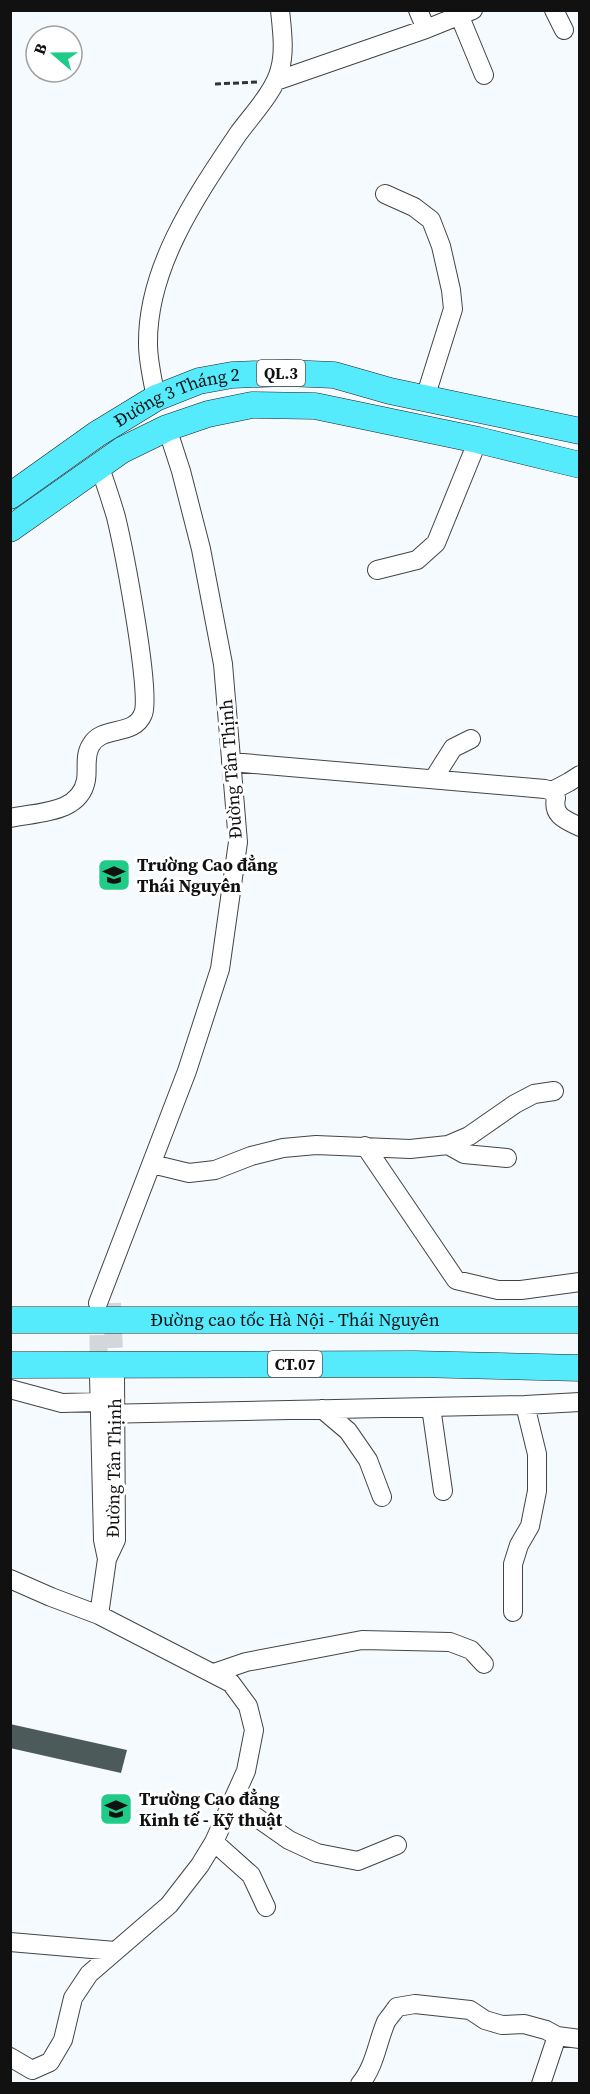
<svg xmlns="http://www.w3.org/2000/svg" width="590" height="2094" viewBox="0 0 590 2094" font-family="'Source Serif 4',serif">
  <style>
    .building { fill: #4c5a5a }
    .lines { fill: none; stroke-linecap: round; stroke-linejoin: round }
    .minor-tunnel { stroke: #d3d7db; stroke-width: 18; stroke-dasharray: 18 9; stroke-linecap: butt }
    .minor-casing { stroke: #444; stroke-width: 20 }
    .highway-casing { stroke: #222; stroke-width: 27 }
    .path { stroke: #333; stroke-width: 3; stroke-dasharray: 6 3; stroke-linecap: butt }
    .minor { stroke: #fff; stroke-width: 18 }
    .highway { stroke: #55eafc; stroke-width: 26 }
    .labels { text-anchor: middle; stroke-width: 6; stroke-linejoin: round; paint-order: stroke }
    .shield { fill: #fff; stroke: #585858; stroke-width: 1.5 }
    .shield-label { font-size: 16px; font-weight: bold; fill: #111 }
    .street-label { font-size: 18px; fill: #111; stroke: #fff }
    .poi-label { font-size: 18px; font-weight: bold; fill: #111; stroke: #fff; text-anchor: start }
  </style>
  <rect width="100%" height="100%" fill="#f5faff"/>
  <path class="building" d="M10,1724L127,1750L121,1773L10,1748Z"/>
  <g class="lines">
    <path class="minor-tunnel" d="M112,1303L115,1375
      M98,1308L99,1375"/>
    <defs>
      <path id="minor" d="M418,10L426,29
        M554,10L564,30
        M460,17L484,75
        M276,81L426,29L473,10
        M385,194L414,207L431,220L441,246L451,290L453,309L425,398
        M156,398C153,381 148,362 148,344C147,267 197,195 238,134C251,116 275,91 280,69C285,51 282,30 280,10
        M377,570L417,560L436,543L478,440
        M231,762L545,789L552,791L556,798C552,816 566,820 580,827
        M434,778L453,748L471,739
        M552,791L569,782L580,775
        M10,818C37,812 80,814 86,780C88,768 84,756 91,745C102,725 134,737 143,714C152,694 123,546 116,517C111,500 105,482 99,465
        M448,1145L464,1154L507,1158
        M365,1146L456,1280L498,1290H521L580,1282
        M152,1164L189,1173L215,1170L251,1156L283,1148L316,1145L410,1149L448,1145L469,1136L515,1104L534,1094L554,1091
        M98,1303L187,1071L220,969L238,842L223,664L201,549L181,471L167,428
        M99,1375L103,1540L107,1559
        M10,1389L62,1403L99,1402
        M431,1407L443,1491
        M322,1409L348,1431L368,1460L382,1497
        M100,1414L525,1405L580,1402
        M10,1579L51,1597L99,1615L231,1683L248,1706L254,1730L246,1771L214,1842L200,1865L169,1905L89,1974L73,1998L63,2040L50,2062L32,2070L10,2057
        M513,1612V1564L519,1545L530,1526L537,1491V1454L525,1405
        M99,1615L107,1559L116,1540L115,1375
        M214,1673L246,1662L362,1640L450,1642L471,1650L484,1664
        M233,1801L289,1840L317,1853L358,1861L397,1845
        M214,1842L251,1875L266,1907
        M10,1942L115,1951
        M360,2084C375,2066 377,2043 386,2022C389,2017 394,2012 397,2007L415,2004L470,2010L485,2020L502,2025L524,2024L546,2030L557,2036L580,2039
        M541,2084L557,2036"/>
      <g id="highway">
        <path id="s1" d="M10,496L97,434L156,398L199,381L232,375L286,373L334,375L390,391L580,431"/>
        <path d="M10,529L122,450L167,428L208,414L252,405L315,406L478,440L580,465"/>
        <path id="s2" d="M10,1320H580"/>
        <path d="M10,1365L414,1364L580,1368"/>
      </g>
    </defs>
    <use href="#minor" class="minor-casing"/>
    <use href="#highway" class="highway-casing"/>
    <path class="path" d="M215,84L258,82"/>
    <use href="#minor" class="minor"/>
    <use href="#highway" class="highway"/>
  </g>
  <defs>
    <symbol id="university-square" viewBox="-11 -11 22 22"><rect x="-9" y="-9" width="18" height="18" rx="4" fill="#1ecb87" stroke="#fff"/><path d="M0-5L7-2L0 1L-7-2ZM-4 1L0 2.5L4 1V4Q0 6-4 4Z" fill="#111"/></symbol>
  </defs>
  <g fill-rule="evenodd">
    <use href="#university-square" x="95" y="856" width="38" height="38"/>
    <use href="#university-square" x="97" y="1790" width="38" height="38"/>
  </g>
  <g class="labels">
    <g class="shield">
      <rect x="257" y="360" width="48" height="26" rx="4.5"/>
      <rect x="268" y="1351" width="54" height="26" rx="4.5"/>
    </g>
    <g class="shield-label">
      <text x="281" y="379">QL.3</text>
      <text x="295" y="1370">CT.07</text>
    </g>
    <g class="street-label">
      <text dy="6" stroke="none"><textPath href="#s1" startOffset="196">Đường 3 Tháng 2</textPath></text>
      <text transform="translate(231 769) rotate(-94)" y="6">Đường Tân Thịnh</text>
      <text dy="6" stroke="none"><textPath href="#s2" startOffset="285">Đường cao tốc Hà Nội - Thái Nguyên</textPath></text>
      <text transform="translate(114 1468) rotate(-89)" y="6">Đường Tân Thịnh</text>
    </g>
    <g class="poi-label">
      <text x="137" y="871">Trường Cao đẳng<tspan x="137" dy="21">Thái Nguyên</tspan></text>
      <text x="139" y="1805">Trường Cao đẳng<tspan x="139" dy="21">Kinh tế - Kỹ thuật</tspan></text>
    </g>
  </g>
  <rect width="590" height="2094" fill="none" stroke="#111111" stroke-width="24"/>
  <g transform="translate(54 54) rotate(290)"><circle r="28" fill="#ffffff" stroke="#a0a0a0" stroke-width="1.5"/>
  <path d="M0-4.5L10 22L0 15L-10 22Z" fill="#1ecb87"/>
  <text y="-9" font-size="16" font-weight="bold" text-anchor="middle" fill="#111111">B</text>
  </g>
</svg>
